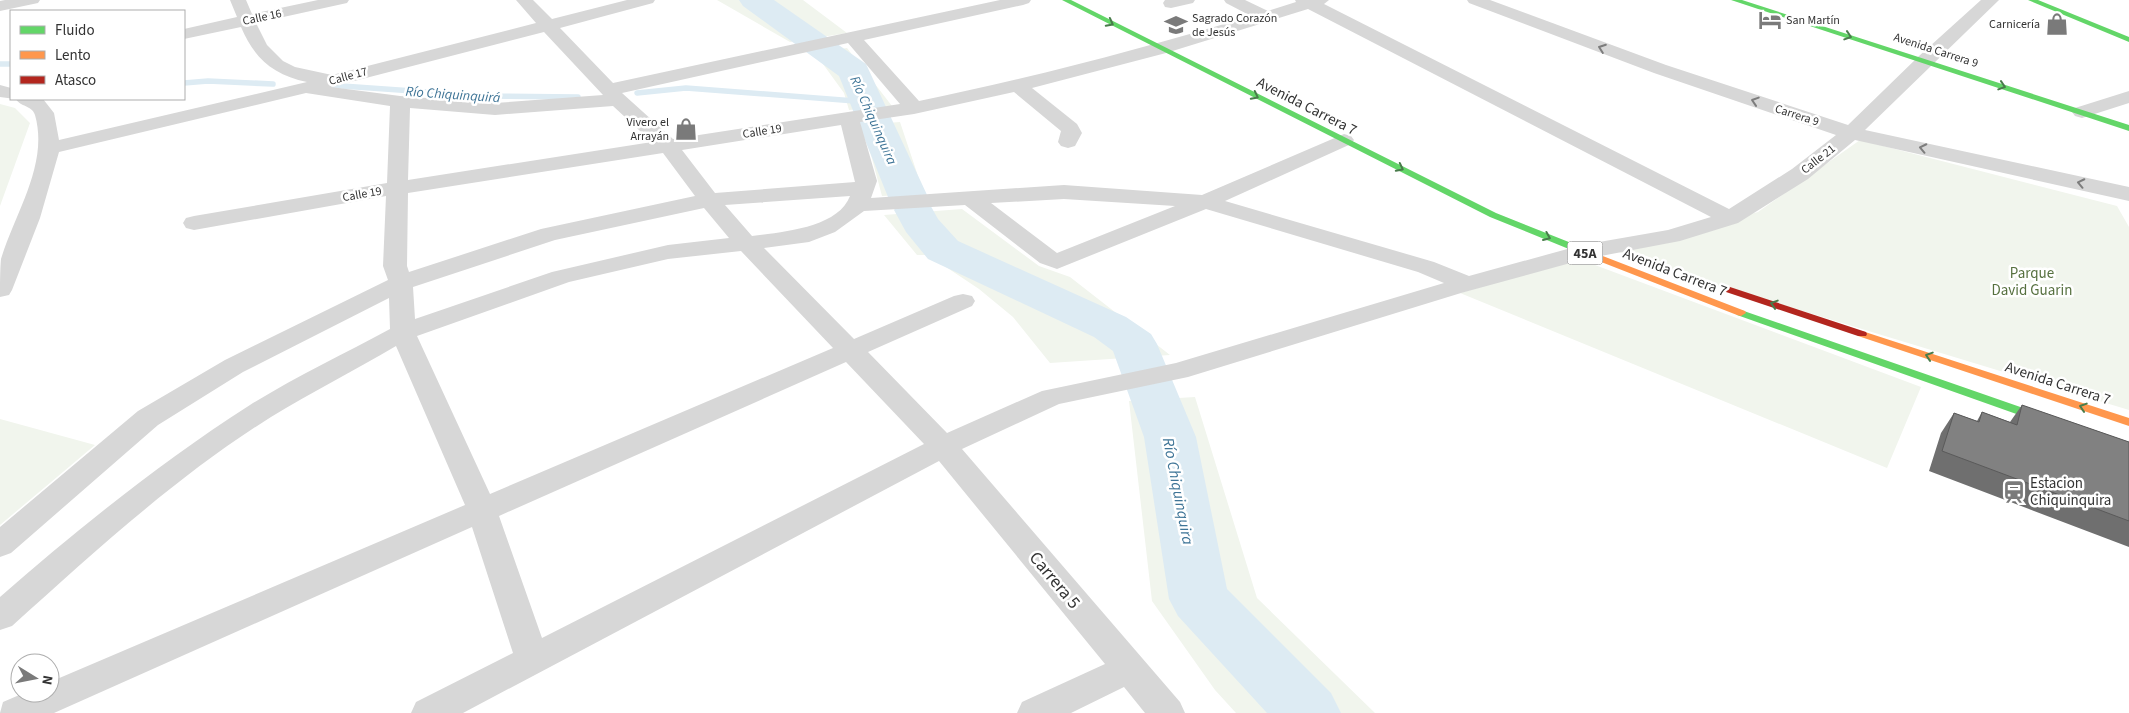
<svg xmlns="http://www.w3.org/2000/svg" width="2129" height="713" viewBox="0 0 2129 713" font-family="'Source Sans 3',sans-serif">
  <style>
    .green { fill: #f1f5ed }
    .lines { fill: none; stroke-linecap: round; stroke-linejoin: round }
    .stream { stroke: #ddebf3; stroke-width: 5.5 }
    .river { fill: #ddebf3; fill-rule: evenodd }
    .street { fill: #d7d7d7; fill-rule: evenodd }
    .fast { fill: #63d668; fill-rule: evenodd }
    .slow { fill: #ff974d; fill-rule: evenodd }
    .jam { fill: #b3261e; fill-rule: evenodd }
    .wall { fill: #6f6f6f }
    .building { fill: #818181; stroke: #5a5a5a }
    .oneway { stroke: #497c4b }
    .oneway2 { stroke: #7d7d7d }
    .labels { text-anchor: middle; stroke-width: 5; stroke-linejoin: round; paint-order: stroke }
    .far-street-label { font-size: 12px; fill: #333; stroke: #fff }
    .far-poi-label { font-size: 12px; fill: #333; stroke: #fff; text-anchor: start }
    .far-water-label { font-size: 14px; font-style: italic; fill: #3f7597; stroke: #fff }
    .shield { fill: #fff; stroke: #707070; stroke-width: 1 }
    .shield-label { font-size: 14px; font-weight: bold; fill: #333 }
    .street-label { font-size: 15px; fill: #333; stroke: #fff }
    .park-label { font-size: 15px; fill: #56703f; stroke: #fff }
    .poi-label { font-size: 15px; fill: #333; stroke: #fff; text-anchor: start }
    .water-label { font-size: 16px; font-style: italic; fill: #3f7597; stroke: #fff }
    .near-street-label { font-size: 18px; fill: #333; stroke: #fff }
  </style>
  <rect width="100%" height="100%" fill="#fff"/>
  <path class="green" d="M717,0H803L847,33L790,42Z
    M847,48L892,106L849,110L844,93L815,53Z
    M0,104L15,108L30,123L0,206Z
    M900,122L924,194L882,196L863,125Z
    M1860,140L2117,206L2129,227V410L1717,285L1619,252L1758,212Z
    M962,209L1039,266L1070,277L1170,355L1050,363L1013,317L979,289L928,255H917L884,215Z
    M1579,259L1921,387L1887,468L1460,293Z
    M1195,397L1257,598L1375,713H1236L1215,690L1152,601L1129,401Z
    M0,419L95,445L0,525Z"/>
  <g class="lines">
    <path class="stream" d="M0,64H11
      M184,83L208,81L273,84
      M328,85L484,96L578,97
      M637,93L686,88L868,102"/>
    <path class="river" d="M739,0H774L866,64L928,197L925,201H928L938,219L958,241L1126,317L1151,334L1157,344L1196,437L1227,589L1331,693L1341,713H1267L1178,616L1169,599L1144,437L1113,351L1094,337L928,259L906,232L894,210L897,206L888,197L839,76L743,6Z"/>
    <path class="street" d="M5,0H40L38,3L0,11V1Z
      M230,0H246L252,14L318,0H349L347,3L256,23L267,45L283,61L295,67L332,75L536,23L516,0H533L552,19L627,0H655L653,3L560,28L613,83L1000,0H1031L1029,3L1023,5L864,40L919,101C1031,78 1141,49 1251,16L1226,3L1224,0H1245L1268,11L1296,2L1295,0H1329L1324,4L1729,209L1792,169L1836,135L1654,73L1469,3L1467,0H1490L1666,65L1848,125L1919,56L1981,0H1999L1865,130L2129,187V201L1855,140L1808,179L1738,223L1680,241L1585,259L1461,293L1188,377L1059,404L962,449L1180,702L1185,713H1145L1124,687L1071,713H1017L1022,702L1105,664L939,461L463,713H411L416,702L513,653L472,527L54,713H0L3,702L24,693H50V682L465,505L396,346C355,370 312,392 271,417C177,476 94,552 12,626L0,630V597C79,528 161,462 250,405C295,377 344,354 390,329L389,298L243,372L158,425L11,553L0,557V527L138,411L225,360L388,280L383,266L386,196L194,230L186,228L183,223L186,218L194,216L387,183L390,106L306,93L59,152L40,218L12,290L9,295L0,297C0,286 0,270 1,259C15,213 49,164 35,115C32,105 20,107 16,99H43L54,113L59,140L307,82C273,75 254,58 241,27L184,39V29L237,17ZM1308,9L1711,217L1668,230L1582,245L1469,276L1434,262L1225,201L1351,144L1354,140L1351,136L1344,134L1202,195L1064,185L871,198L877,181L860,122L914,114L1014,92L1061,131L1058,142L1061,146L1068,148L1075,146L1082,133L1077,124L1032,88L1166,53ZM544,32L603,95L495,103L400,96L331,87ZM848,43L900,104L673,139L622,93ZM613,106L652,142L408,180L410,108L495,115ZM841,125L855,182L715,193L682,150ZM663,153L695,196L541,229L409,272L407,266L408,193ZM850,196C838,228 782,232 752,236L725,205ZM1064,199L1175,206L1057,253L991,203ZM965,205L1040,263L1057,269L1206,209L1418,272L1444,283L1176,363L1042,391L947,433L868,352L972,306L975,301L972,296L963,294L954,296L854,339L764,248L809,242L835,232L864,211ZM704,208L729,238L668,245L552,272L415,319L413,287L555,240ZM741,251L833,348L490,494L417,336L569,282L668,259ZM846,362L924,444L542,638L499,516Z
      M1165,0H1195L1193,3L1171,8L1165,7L1163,3Z
      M0,85L11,88V99H15L0,97Z
      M2129,91V103L2082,118L2075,116L2072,112L2075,108Z"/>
    <path class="fast" d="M1062,0H1071L1496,213L1599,254L1600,256L1599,258H1591L1490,217Z
      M1731,0H1742L2129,125V131Z
      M2028,0H2038L2129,37V42Z
      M1741,310L2058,420L2060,423L2054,427L2050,426L1737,315L1736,313Z"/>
    <path class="slow" d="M1595,253L1745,311L1746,313L1741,316L1737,315L1591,258L1590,256Z
      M1862,331L2129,418V426L1858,336L1857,334Z"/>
    <path class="jam" d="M1727,286L1866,332L1867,334L1866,336H1858L1723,291L1722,289Z"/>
  </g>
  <path class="wall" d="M2022,405L2129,442V547L1929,471L1941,433L1954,413L1977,421L1982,412L2010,422Z"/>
  <path class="building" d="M2022,405L2129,442V521L1942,451L1954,413L1979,422L1982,412L2017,425Z"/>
  <defs><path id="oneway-chevron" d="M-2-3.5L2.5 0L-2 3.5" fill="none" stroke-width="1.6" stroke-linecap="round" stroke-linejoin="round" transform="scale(1.25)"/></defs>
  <g class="oneway">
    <use href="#oneway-chevron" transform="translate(1110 23) rotate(28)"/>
    <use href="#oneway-chevron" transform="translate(1848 36) rotate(18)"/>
    <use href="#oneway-chevron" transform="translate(2002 86) rotate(18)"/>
    <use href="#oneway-chevron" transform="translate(1255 96) rotate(27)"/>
    <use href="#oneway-chevron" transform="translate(1400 168) rotate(27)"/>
    <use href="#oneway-chevron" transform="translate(1547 237) rotate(23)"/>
    <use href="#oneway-chevron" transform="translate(1774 304) rotate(-162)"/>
    <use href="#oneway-chevron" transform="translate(1929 356) rotate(-162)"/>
    <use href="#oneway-chevron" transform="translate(2083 407) rotate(-162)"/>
  </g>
  <g class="oneway2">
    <use href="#oneway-chevron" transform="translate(1602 48) rotate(-160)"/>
    <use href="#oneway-chevron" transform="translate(1755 101) rotate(-162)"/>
    <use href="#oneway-chevron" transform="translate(1923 148) rotate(-168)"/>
    <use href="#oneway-chevron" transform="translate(2081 183) rotate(-168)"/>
  </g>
  <defs>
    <symbol id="hotel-bare" viewBox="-9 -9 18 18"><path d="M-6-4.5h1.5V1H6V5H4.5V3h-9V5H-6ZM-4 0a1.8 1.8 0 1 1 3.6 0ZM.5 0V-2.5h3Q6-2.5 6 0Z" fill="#7a7a7a" stroke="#fff" stroke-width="2.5" paint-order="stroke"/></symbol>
    <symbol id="shop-bare" viewBox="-9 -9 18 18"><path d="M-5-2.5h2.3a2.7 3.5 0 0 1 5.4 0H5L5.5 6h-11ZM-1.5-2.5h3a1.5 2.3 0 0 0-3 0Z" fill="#7a7a7a" stroke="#fff" stroke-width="2.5" paint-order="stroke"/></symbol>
    <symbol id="school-bare" viewBox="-9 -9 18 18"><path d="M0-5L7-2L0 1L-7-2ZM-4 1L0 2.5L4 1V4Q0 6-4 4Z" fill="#7a7a7a" stroke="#fff" stroke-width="2.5" paint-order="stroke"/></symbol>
    <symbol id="station-bare" viewBox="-9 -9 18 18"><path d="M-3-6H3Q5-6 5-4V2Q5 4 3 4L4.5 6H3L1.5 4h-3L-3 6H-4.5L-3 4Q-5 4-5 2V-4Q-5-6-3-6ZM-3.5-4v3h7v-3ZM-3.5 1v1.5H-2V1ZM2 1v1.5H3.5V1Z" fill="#7a7a7a" stroke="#fff" stroke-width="2.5" paint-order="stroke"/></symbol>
  </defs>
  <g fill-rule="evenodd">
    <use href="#hotel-bare" x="1754" y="4" width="32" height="32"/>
    <use href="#shop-bare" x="2041" y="8" width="32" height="32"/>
    <use href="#school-bare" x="1160" y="9" width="32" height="32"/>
    <use href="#shop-bare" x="670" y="113" width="32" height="32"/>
    <use href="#station-bare" x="1998" y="476" width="32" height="32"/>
  </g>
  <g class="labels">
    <g class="far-street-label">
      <text transform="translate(262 17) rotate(-12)" y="4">Calle 16</text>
      <text transform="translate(1936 50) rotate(18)" y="4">Avenida Carrera 9</text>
      <text transform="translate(348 76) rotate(-15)" y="4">Calle 17</text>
      <text transform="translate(1797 115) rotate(18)" y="4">Carrera 9</text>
      <text transform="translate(762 131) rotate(-9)" y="4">Calle 19</text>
      <text transform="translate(1818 159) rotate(-38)" y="4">Calle 21</text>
      <text transform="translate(362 194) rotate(-10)" y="4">Calle 19</text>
    </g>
    <g class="far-poi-label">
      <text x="1192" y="22">Sagrado Corazón<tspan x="1192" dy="14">de Jesús</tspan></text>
      <text x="1786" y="24">San Martín</text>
      <text x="2040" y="28" text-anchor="end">Carnicería</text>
      <text x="669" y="126" text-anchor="end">Vivero el<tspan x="669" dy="14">Arrayán</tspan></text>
    </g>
    <g class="far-water-label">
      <text transform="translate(453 94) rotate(4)" y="5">Río Chiquinquirá</text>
      <text transform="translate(874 120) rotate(66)" y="5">Río Chiquinquira</text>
    </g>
    <rect class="shield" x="1567.5" y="241.5" width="35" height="23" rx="4"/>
    <g class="shield-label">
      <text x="1585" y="258">45A</text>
    </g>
    <g class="street-label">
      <text transform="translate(1307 106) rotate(27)" y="5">Avenida Carrera 7</text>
      <text transform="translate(1675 272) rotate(21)" y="5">Avenida Carrera 7</text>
      <text transform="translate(2058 383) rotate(18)" y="5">Avenida Carrera 7</text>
    </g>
    <g class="park-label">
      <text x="2032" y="278">Parque<tspan x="2032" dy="17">David Guarin</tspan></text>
    </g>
    <g class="poi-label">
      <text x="2030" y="488">Estacion<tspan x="2030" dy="17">Chiquinquira</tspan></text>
    </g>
    <g class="water-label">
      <text transform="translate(1179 491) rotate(79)" y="6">Río Chiquinquira</text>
    </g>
    <g class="near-street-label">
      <text transform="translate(1055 580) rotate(50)" y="6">Carrera 5</text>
    </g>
  </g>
  <rect x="10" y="10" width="175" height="90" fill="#ffffff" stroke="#adadad"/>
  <rect x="20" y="26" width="25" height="8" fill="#63d668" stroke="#adadad"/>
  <text x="55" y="35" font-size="15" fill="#333333">Fluido</text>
  <rect x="20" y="51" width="25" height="8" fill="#ff974d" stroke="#adadad"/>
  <text x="55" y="60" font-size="15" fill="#333333">Lento</text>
  <rect x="20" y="76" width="25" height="8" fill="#b3261e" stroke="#adadad"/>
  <text x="55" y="85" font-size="15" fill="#333333">Atasco</text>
  <g transform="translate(35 678) rotate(100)"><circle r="24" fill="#ffffff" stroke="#adadad"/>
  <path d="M0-4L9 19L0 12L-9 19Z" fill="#7a7a7a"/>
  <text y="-8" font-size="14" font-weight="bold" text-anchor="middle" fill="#333333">N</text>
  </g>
</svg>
